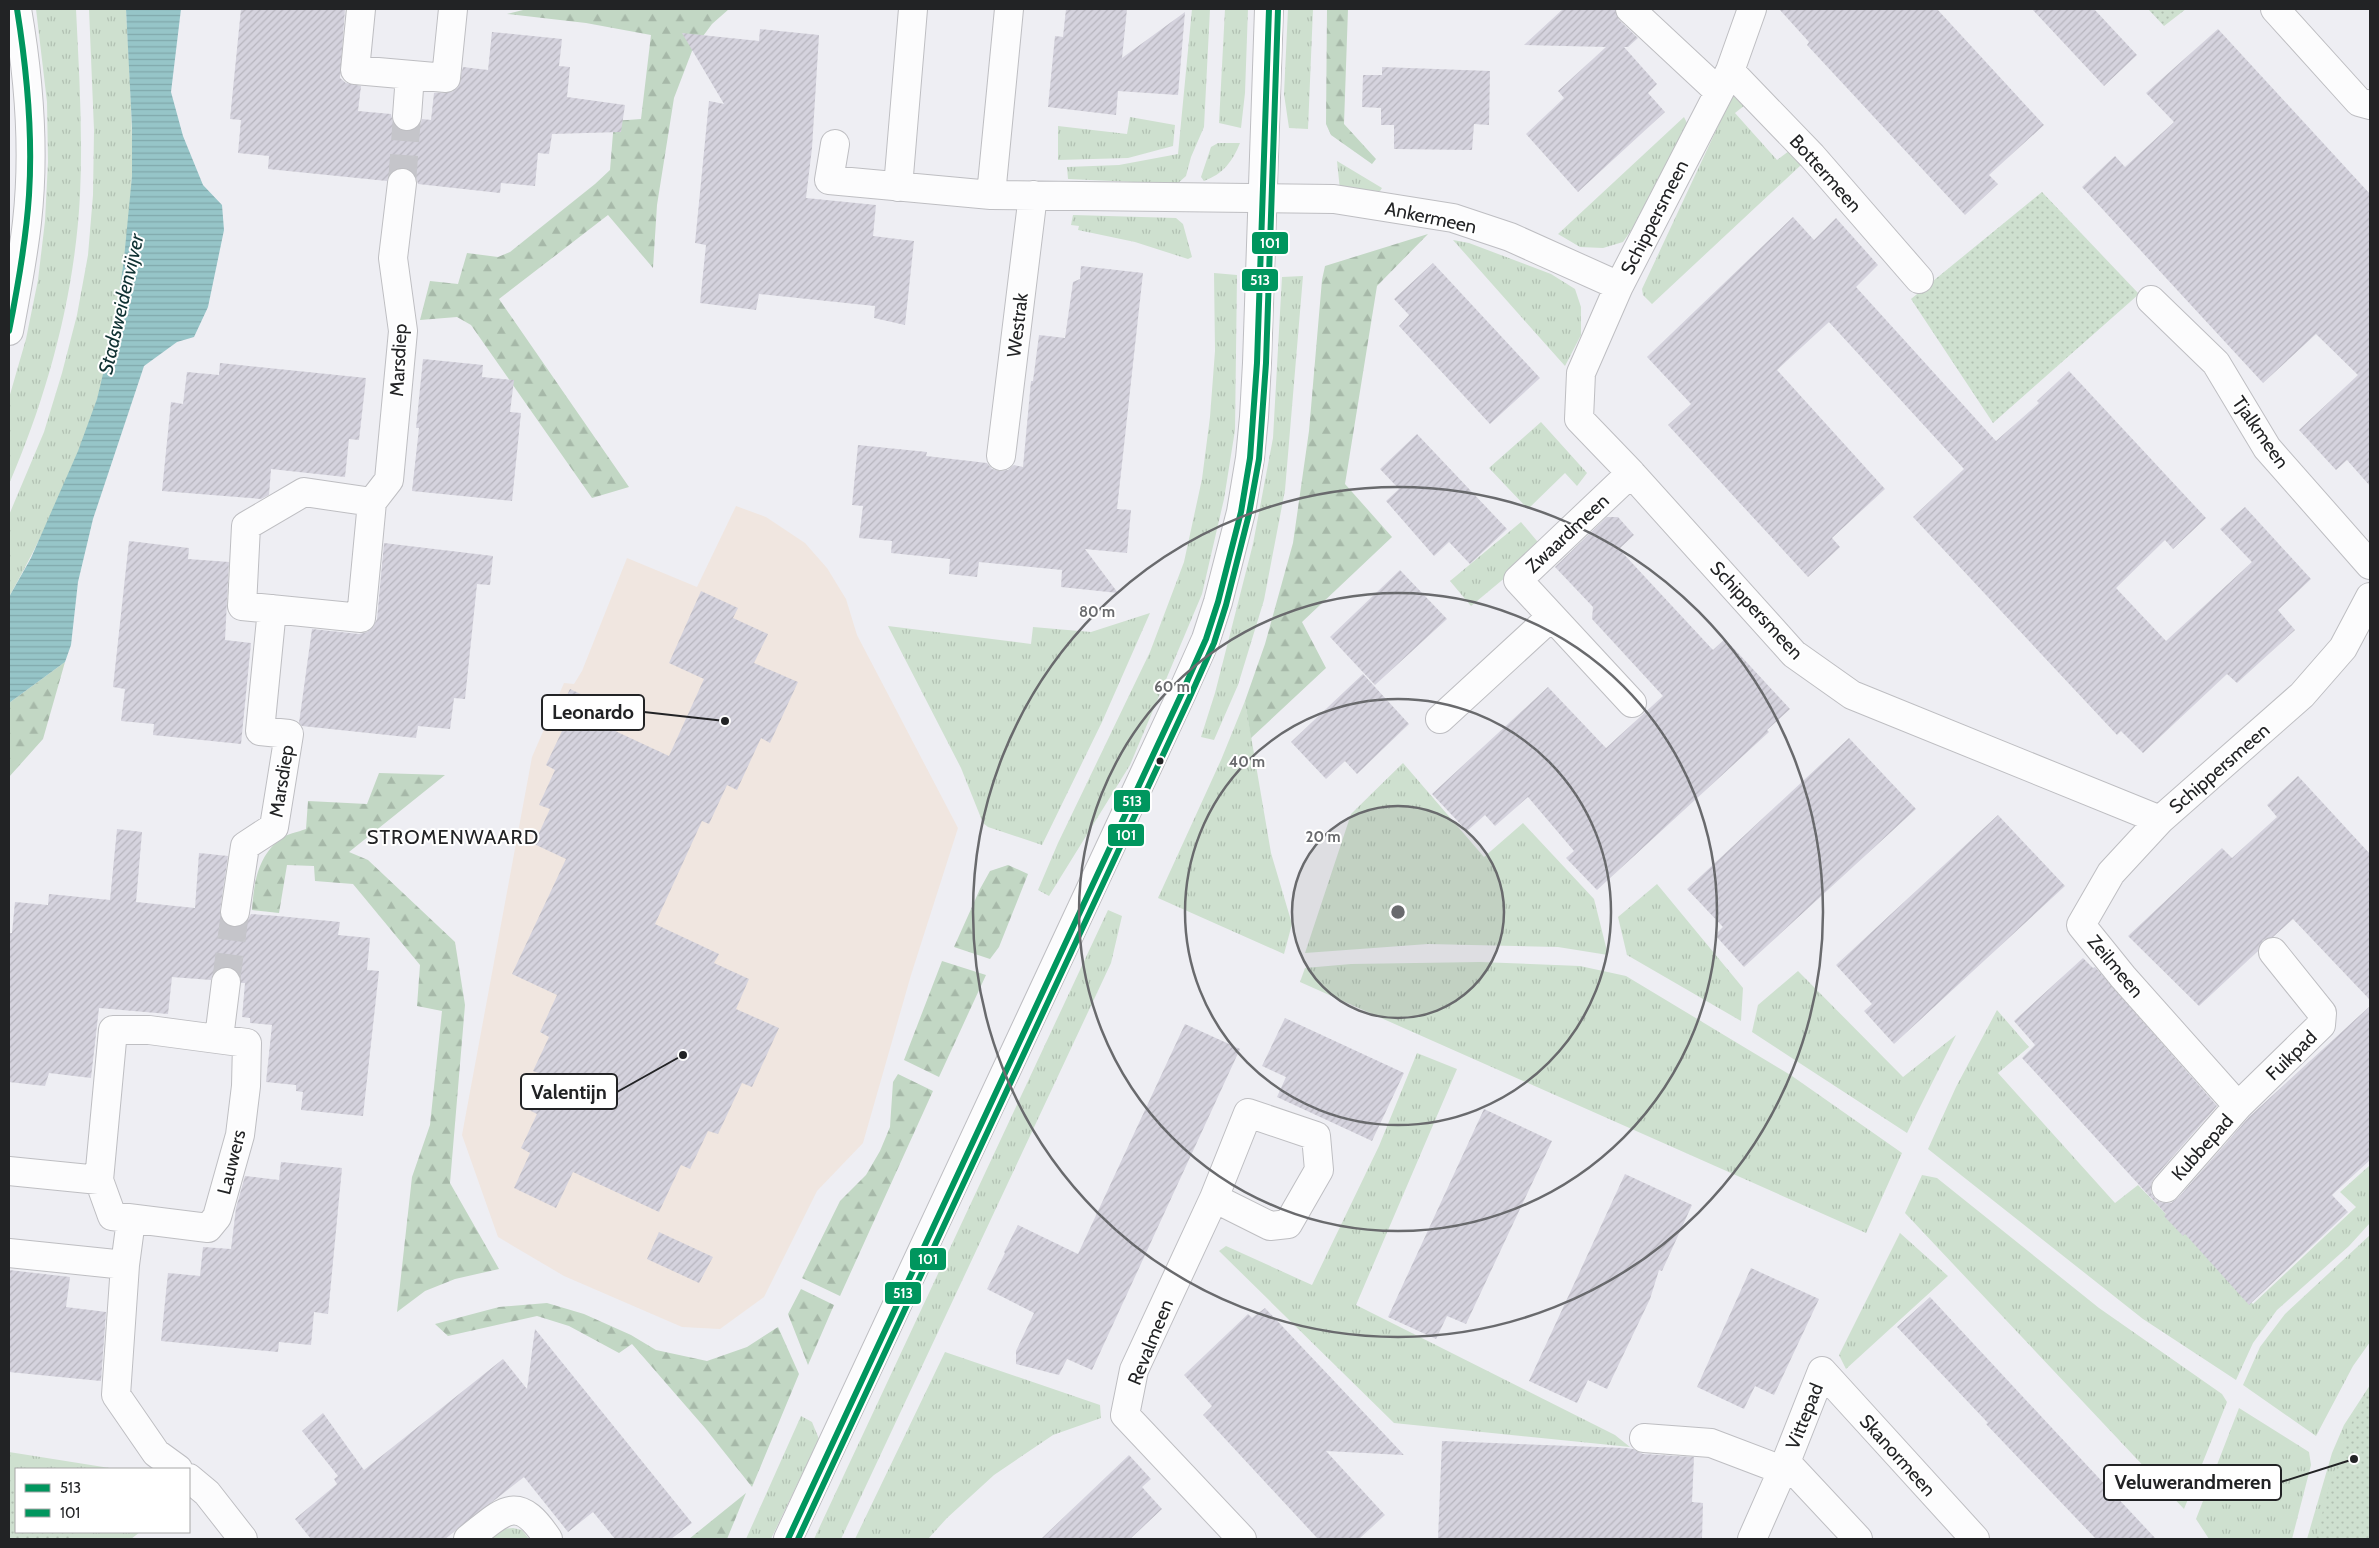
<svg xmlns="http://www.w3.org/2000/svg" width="2379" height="1548" viewBox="0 0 2379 1548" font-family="Cabin,sans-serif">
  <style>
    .education { fill: #f0e6e0 }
    .grass { fill: url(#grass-tufts) }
    .forest { fill: url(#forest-firs) }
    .park { fill: url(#park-dots) }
    .water { fill: url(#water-rules) }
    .building { fill: url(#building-hatch) }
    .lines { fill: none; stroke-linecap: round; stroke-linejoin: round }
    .minor-tunnel { stroke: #c5c5ca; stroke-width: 28; stroke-dasharray: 28 14; stroke-linecap: butt }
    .minor-casing { stroke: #bebec2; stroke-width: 30 }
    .tertiary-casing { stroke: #bebec2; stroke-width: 30 }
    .minor { stroke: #fcfcfd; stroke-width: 28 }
    .tertiary { stroke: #fcfcfd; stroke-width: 28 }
    .bus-1-casing { stroke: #fff; stroke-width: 10 }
    .bus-2-casing { stroke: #fff; stroke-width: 10 }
    .bus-1 { stroke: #00965e; stroke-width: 6 }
    .bus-2 { stroke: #00965e; stroke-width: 6 }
    .ring { fill: none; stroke: #696a6d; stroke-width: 2.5 }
    .bus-dot { fill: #222325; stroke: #fff; stroke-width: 2 }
    .labels { text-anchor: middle; stroke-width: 4; stroke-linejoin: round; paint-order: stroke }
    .street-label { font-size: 19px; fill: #222325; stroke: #fff }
    .water-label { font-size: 20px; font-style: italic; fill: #0f3132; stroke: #fff }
    .neighbourhood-label { font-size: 20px; letter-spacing: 1px; fill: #222325; stroke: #fff }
    .centre { fill: #696a6d; stroke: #fff; stroke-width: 2.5 }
    .ring-label { font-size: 15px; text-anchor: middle; font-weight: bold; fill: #696a6d; stroke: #fff; stroke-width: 4; stroke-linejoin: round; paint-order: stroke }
    .leader { fill: none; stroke: #222325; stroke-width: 2 }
    .callout-dot { fill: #222325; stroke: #fff; stroke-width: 2 }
    .callout { fill: #fff; stroke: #222325; stroke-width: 2 }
    .callout-label { font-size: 20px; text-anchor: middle; font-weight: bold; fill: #222325 }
    .line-badge { stroke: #fff; stroke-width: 2 }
    .badge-label { font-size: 14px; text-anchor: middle; font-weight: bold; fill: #fff }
  </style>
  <defs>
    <pattern id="grass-tufts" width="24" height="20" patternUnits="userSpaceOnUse" patternTransform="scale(1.25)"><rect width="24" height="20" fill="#cee0cf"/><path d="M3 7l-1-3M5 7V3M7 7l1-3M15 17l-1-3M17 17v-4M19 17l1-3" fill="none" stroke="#b1c0b2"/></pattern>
    <pattern id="forest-firs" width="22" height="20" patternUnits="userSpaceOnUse" patternTransform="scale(1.25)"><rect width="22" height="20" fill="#c2d7c4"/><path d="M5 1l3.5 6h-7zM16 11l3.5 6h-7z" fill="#a6b8a8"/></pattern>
    <pattern id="park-dots" width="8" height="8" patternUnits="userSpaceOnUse" patternTransform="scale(1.25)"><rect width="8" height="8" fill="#cee0cf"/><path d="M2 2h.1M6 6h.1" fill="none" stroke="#b1c0b2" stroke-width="1.8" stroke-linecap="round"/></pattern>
    <pattern id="water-rules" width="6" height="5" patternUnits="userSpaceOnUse" patternTransform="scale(1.25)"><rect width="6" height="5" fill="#96c5c8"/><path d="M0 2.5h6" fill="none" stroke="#81a9ac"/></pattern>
    <pattern id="building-hatch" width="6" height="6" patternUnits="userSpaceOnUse" patternTransform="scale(1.25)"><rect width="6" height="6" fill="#d5d3de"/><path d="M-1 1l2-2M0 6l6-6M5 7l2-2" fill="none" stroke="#b7b5be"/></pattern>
  </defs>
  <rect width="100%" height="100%" fill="#eeeef3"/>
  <path class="education" d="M736,506L766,517L805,543L827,568L846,599L857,635L958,828L911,975L863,1143L817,1191L764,1297L720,1329L682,1327L564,1276L498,1237L462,1135L532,757L564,683L574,684L582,671L627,558L697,587Z"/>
  <path class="grass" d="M36,9H76C79,71 83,133 80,195C75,294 48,394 9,484V398L26,339L38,280L45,221L48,162L47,102Z
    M89,9H126C129,64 133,120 132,175C129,249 120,329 97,400C75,468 44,534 9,597V515L44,432L62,373L77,315L88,255L93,195L94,130Z
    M1192,9H1210L1204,127L1191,157L1186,176L1177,184L1068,179L1067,167L1119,165L1178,154Z
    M1225,9H1248L1245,93L1241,128L1219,123Z
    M1288,9H1313L1308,129L1289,128L1284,94Z
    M1734,92L1745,105L1735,113L1777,160L1805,139L1816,151L1652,304L1643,295L1642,289Z
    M1130,117L1175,125L1173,146L1128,158L1058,160V126L1127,134Z
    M1684,117L1688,125L1637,222L1623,242L1603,248L1580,247L1558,234Z
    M1218,143H1240C1233,161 1223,174 1204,181L1201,177L1211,147Z
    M1337,161L1382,188L1380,191L1340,190Z
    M1073,215L1176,218L1183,224L1192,257L1188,259L1135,242L1078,230L1079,226L1071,225Z
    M1453,240L1469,243L1551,274L1575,289L1581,307V335L1565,366Z
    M1214,273L1237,275L1235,430L1224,499L1202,594L1130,765L1049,896L1038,890L1058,843L1150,652L1184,562L1202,479L1210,417L1215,351Z
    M1303,276L1285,490L1264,600L1238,685L1214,740L1201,737L1215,693L1253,544L1273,438L1282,277Z
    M1541,422L1587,473L1577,486L1565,473L1528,509L1489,468Z
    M1521,522L1542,547L1471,606L1450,581Z
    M1150,613L1102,722L1042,845L988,827L983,823L961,768L888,626L1031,644L1033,627L1091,632Z
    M1245,701L1271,853L1292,924L1284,954L1158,898L1221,760Z
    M1403,763L1484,857L1523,823L1594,899L1608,955L1558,947L1428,944L1305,953L1351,814Z
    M1657,884L1743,988L1741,1021L1627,955L1618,917Z
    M1108,910L1122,916L1111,963L841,1539H814Z
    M1480,962L1580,966L1626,976L1792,1076L1902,1153L1866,1233L1300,982L1305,968L1351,964Z
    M1798,971L1903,1077L1956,1035L1907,1133L1752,1032L1758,1005Z
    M1997,1010L2029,1047L1998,1073L2115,1203L2138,1185L2253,1304L2356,1207L2340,1192L2370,1165V1223L2349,1246L2277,1310L2253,1343L2236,1380L2143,1319L1928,1149L1956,1087Z
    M1417,1053L1457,1069L1356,1305L1615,1435L1630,1447L1394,1423L1219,1251L1226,1246L1312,1285L1379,1146Z
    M1922,1175L1937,1178L2099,1308L2222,1394L2227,1402L2184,1509L1905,1213Z
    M1900,1233L1948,1276L1846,1369L1839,1355Z
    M2370,1235V1342L2353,1366L2316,1436L2243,1385L2260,1347L2285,1314Z
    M945,1352L1100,1405L1101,1418L1053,1435L994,1475L947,1518L928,1539H855Z
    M2370,1385V1539H2307L2332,1453L2344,1425Z
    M2239,1408L2309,1452L2311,1465L2292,1539H2209L2196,1519Z
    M801,1416L812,1422L819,1439L771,1539H746Z
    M9,1452L116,1469H16V1532H140L131,1539H9Z
    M513,1528L522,1530L529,1539H495L492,1535L501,1529Z"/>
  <path class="forest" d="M527,9H729L712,24L692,51L674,98L657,205L653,268L608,215L499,299L629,487L592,498L471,325L457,317L420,320L430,281L458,284L467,253L498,257L510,252L595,184L610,170L614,121L641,119L651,35L586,23L507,14Z
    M1327,9H1348L1344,124L1376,159L1372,164L1331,135L1326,124Z
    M1428,234L1377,286L1345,484L1392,537L1302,622L1326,668L1251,738L1245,701L1265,644L1293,543L1309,431L1322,280L1325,266Z
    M65,662L43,739L9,777V703Z
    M379,773L445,775L349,852L368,860L455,942L465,1005L450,1183L499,1269L455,1279L425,1291L397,1312L412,1177L430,1125L442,1011L417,1006L420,965L353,884L315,881L314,866L287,865L279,913L252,910C254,883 257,858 280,839C286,834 298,832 306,829L308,801L367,804Z
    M1008,865L1028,874L999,947L990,959L954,947L980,889L990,871Z
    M942,961L986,975L939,1077L904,1060Z
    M898,1074L933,1091L840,1296L802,1278L840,1201L866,1175L880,1151L890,1127L893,1082Z
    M801,1289L834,1305L808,1365L788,1314Z
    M547,1303L584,1314L631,1335L656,1350L707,1361L747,1347L778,1327L799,1374L752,1487L705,1428L632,1344L619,1353L569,1326L537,1316L448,1336L435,1324L499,1307Z
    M746,1493L727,1539H689Z"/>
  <path class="park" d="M2148,9H2186L2164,26Z
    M2042,192L2139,294L1993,423L1911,299Z
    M2370,1386V1539H2316L2328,1490L2349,1428Z
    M16,1484V1532H77L72,1539H9V1485Z"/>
  <path class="water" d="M126,9H181L171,92L183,136L203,185L222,205L224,230L208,307L194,337L177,342L144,366L93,519L78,582L71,645L65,662L9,703V597L31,558L78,451L97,399L115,324L124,259L132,176V127Z"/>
  <path class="building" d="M241,9H345L340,78L346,83L361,86L358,111L391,114L393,123L398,129L405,131L414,130L420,125L422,119L431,120L434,93L452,92L458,87L463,67L488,70L492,32L562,39L559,66L570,67L567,97L625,105L621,132L552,134L549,154L538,153L535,186L501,183L500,193L418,184L416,177L412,171L403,167L396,168L390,173L387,181L268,169L269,156L238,153L241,120L230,119Z
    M1066,9H1127L1122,58L1185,12L1178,95L1118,91L1116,115L1048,107L1055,36L1063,37Z
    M1563,9H1615L1619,20L1638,38L1628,47H1624L1657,84L1648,93L1665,112L1578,192L1526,134L1564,98L1558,91L1606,47L1524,45Z
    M1779,9H1937L2044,125L1989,175L1998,184L1965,215L1807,45L1809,42Z
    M2032,9H2094L2137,55L2104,86Z
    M760,29L819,35L812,148L806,198L876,205L873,236L914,241L905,325L874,318L875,306L759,294L756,310L700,303L706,245L695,243L709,101L724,104L682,33L759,41Z
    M2218,29L2370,194V486L2347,460L2336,470L2299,430L2358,375L2316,334L2263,383L2082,187L2115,156L2125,167L2174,122L2146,93Z
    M1382,67L1490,71L1489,125L1474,124L1472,150L1394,149V125H1381V108L1362,107L1363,75H1382Z
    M1793,217L1814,240L1836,218L1862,247L1878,265L1856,287L1996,441L2039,403L2037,401L2069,371L2206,518L2173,549L2165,540L2116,588L2166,641L2252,562L2220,529L2245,507L2311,579L2278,610L2295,630L2237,683L2227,674L2143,753L2121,731L2117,735L1913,517L1964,469L1829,322L1777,370L1885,489L1832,538L1840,547L1808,577L1668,425L1691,404L1647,357Z
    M1433,263L1540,378L1490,424L1399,326L1409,315L1394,299Z
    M1081,266L1143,273L1117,509L1131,510L1127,553L1085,549L1118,593L1061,587L1062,570L979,562L977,577L949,574L950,559L891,553L892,541L859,538L863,506L852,505L858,445L927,452L926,456L987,463L992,469L999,471L1008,470L1014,465L1023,467L1031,381H1033L1039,335L1065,338L1073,282L1080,279Z
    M423,359L483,365L482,377L514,380L510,412L521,413L512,501L412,491L419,428H416Z
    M220,363L366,378L359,440L349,439L345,477L271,469L269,495L261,499L162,491L171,402L183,404L187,372L219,375Z
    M1417,434L1507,529L1470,564L1449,542L1434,556L1386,501L1399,489L1380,469Z
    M1607,517H1618L1634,535L1619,549L1713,650L1725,639L1790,709L1767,730L1769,732L1597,890L1566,858L1574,851L1528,797L1495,826L1485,815L1467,831L1432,794L1548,687L1606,748L1663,696L1592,619L1593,607L1555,567Z
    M129,541L189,548L188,559L229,562L225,640L251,643L241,744L153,735L154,724L121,721L125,689L113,687Z
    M384,543L493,556L490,585L477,584L465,699L454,698L450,729L418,726L416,738L302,726L299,723L312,629L359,634L367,632L373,627L377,619Z
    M1400,570L1447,619L1375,685L1330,637Z
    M701,591L738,608L733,618L768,634L754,663L798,682L770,743L761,738L737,790L727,785L709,824L702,821L655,924L719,954L714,963L749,979L736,1009L779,1028L752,1087L742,1083L718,1134L708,1131L690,1169L681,1165L659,1212L573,1172L556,1208L514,1188L530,1153L521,1148L537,1114L527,1109L543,1075L533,1071L549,1037L540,1032L557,995L512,974L566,859L534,844L550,809L539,805L555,770L546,765L562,731L552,726L570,689L621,713L613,730L669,756L704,679L669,663Z
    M1363,674L1409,724L1357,774L1345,761L1326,779L1291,742Z
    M1849,738L1916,809L1744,967L1715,935L1723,927L1687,889Z
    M2298,776L2370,854V1000L2293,919L2273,937L2263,940L2258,951L2199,1006L2128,936L2222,848L2232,858L2277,817L2267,805Z
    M1998,815L2065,886L1894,1044L1864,1011L1872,1004L1836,965Z
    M117,829L142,832L136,902L195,908L199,853L228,856L220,910L221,918L226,924L233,927L241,926L247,921L251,914L278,916L340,922L338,935L370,938L367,970L379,971L363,1116L301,1110L303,1092L296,1091V1085L266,1082L272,1025L250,1023V1018L242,1017L245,983H241L240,976L236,970L227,966L220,968L214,972L211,980L172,977L168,1014L99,1008L91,1078L49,1073L45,1086L9,1082V933H12L15,902L48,905L49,894L110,900Z
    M2083,958L2093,968L2095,967L2217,1106L2154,1178L2151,1185V1193L2156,1200L2163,1203H2171L2178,1198L2249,1117L2370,1006V1160L2332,1195L2348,1212L2249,1305L2185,1234L2183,1236L2164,1216L2166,1214L2022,1058L2035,1045L2014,1021Z
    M1285,1018L1404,1073L1372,1141L1277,1097L1286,1077L1262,1066Z
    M1185,1024L1240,1049L1092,1370L1067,1359L1059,1375L1016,1364V1351L1034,1313L987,1289L1005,1253L1004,1252L1018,1225L1078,1254Z
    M1484,1109L1552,1141L1466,1324L1447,1316L1436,1339L1388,1317Z
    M281,1162L342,1168L328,1314L314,1312L311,1345L279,1342L278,1352L161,1341L168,1273L200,1276L203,1247L231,1249L236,1208L245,1176L279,1180Z
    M1625,1174L1692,1205L1662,1271L1659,1270L1650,1299L1607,1389L1588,1380L1577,1403L1529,1381Z
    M659,1232L713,1257L699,1283L647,1259Z
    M1751,1268L1819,1299L1774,1395L1755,1386L1744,1409L1697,1387Z
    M9,1270L70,1277L66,1307L106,1312L101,1381L9,1372Z
    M1930,1297L2052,1428L2156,1539H2096L1986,1424L1988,1423L1897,1327Z
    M1265,1308L1404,1455L1326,1451L1385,1515L1359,1539H1318L1203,1415L1212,1406L1184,1375L1248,1314L1252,1318Z
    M535,1329L692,1523L671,1539H615L593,1512L568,1532L524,1477L445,1539H311L295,1519L337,1484L334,1479L338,1476L302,1431L323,1413L364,1470L503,1359L527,1389Z
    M1442,1441L1625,1448L1633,1449L1643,1454L1694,1457L1692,1502L1703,1503L1702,1539H1438Z
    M1129,1455L1151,1479L1142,1487L1162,1509L1130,1539H1041Z"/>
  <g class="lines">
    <path class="minor-tunnel" d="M402,183L407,116
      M226,982L235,912"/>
    <defs>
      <path id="minor" d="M361,9L355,70L446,78L453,9
        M1630,9L1718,91
        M1752,9L1730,71L1619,286L1581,373L1579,419L1631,473L1794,654L1852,695L2160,820L2302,695L2343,648L2370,597
        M2275,9L2359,102L2370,105
        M1730,71L1812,156L1919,279
        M407,116L410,75
        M835,144L829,180L991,195L1334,199L1453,218L1510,237L1619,286
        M898,187L913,9
        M991,195L1009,9
        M2151,300L2216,363L2267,448L2370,565
        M1001,456L1033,195
        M1631,473L1518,580L1632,703
        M304,492L372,502L361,618L242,606L246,526Z
        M372,502L389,480L403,331L393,258L402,183
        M1440,719L1551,617
        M2160,820L2111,873L2081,925L2123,977L2238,1106
        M235,912L245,846L274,827L289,734L260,731L272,609
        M113,1030H149L247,1043L246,1086L240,1135L217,1217L208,1228L112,1216L99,1180Z
        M219,1038L226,982
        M9,1171L99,1180
        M2166,1188L2238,1106L2321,1025L2322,1013L2273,952
        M1214,1198L1270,1226L1288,1224L1319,1170L1316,1136L1248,1113L1214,1198L1134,1370L1125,1415L1242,1539
        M131,1220L125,1265L116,1395L156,1453L178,1469
        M9,1253L125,1265
        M1644,1438L1711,1443L1782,1470
        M1786,1462L1822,1371L1975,1539
        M189,1478L207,1493L243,1539
        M468,1539C504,1511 517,1492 548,1539
        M1752,1539L1786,1462L1858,1539"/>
      <path id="tertiary" d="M9,331C16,294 23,258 27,222C35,151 29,78 17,9
        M788,1539L1181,695L1206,639L1218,602L1241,512L1250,458L1254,417L1257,363L1269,9"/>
    </defs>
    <use href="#minor" class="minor-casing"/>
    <use href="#tertiary" class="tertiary-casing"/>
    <use href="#minor" class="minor"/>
    <use href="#tertiary" class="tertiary"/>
    <defs>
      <path id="bus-1" d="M9,331C18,286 26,241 29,195C33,133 27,71 17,9
        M788,1539L1181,695L1206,639L1218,602L1241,512L1250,458L1257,363L1269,9"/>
      <path id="bus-2" d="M798,1539L1189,699L1214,643L1226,605L1249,514L1259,459L1266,363L1278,9"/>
    </defs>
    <use href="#bus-1" class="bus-1-casing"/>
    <use href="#bus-2" class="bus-2-casing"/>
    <use href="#bus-1" class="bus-1"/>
    <use href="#bus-2" class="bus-2"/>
  </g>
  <circle cx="1398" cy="912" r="106" fill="#696a6d" fill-opacity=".12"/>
  <g class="ring">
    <circle cx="1398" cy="912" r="106"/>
    <circle cx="1398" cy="912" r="213"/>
    <circle cx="1398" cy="912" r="319"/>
    <circle cx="1398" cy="912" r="425"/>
  </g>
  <circle class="bus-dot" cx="1160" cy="761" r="4.5"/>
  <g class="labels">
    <g class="street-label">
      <text transform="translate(1826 173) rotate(48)" y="7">Bottermeen</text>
      <text transform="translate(1431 217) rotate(12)" y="7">Ankermeen</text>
      <text transform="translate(1654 217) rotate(-63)" y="7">Schippersmeen</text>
      <text transform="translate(1017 325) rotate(-83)" y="7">Westrak</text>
      <text transform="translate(398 360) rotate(-87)" y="7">Marsdiep</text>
      <text transform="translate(2261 432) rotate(55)" y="7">Tjalkmeen</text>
      <text transform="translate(1567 533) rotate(-43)" y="7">Zwaardmeen</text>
      <text transform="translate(1757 610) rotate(47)" y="7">Schippersmeen</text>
      <text transform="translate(2219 768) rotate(-41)" y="7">Schippersmeen</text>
      <text transform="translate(281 781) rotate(-81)" y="7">Marsdiep</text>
      <text transform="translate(2116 966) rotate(50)" y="7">Zeilmeen</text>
      <text transform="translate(2291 1055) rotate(-44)" y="7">Fuikpad</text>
      <text transform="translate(2202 1147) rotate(-48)" y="7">Kubbepad</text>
      <text transform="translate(231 1162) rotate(-76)" y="7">Lauwers</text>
      <text transform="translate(1150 1342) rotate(-68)" y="7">Revalmeen</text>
      <text transform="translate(1804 1416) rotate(-68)" y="7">Vittepad</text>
      <text transform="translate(1898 1455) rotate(48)" y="7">Skanormeen</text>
    </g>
    <g class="water-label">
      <text transform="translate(121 304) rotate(-77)" y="7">Stadsweidenvijver</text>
    </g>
    <g class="neighbourhood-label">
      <text x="453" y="844">STROMENWAARD</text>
    </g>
  </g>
  <circle cx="1398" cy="912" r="8" class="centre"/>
  <g class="ring-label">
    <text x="1097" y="617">80 m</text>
    <text x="1172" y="692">60 m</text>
    <text x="1247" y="767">40 m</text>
    <text x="1323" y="842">20 m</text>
  </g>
  <path class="leader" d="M725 721L644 712M683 1055L617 1092M2354 1459L2281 1482"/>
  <g class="callout-dot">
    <circle cx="725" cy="721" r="5"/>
    <circle cx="683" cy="1055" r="5"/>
    <circle cx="2354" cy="1459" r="5"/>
  </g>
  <g class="callout">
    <rect x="542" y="695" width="102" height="35" rx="5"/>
    <rect x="521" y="1074" width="96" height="35" rx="5"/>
    <rect x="2104" y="1465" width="177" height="35" rx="5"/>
  </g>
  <g class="callout-label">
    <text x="593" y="719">Leonardo</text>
    <text x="569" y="1099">Valentijn</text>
    <text x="2193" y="1489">Veluwerandmeren</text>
  </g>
  <g class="line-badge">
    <rect x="1251" y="231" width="38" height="24" rx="5" fill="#00965e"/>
    <rect x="1241" y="268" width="38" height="24" rx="5" fill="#00965e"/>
    <rect x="1113" y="789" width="38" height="24" rx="5" fill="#00965e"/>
    <rect x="1107" y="823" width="38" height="24" rx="5" fill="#00965e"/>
    <rect x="909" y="1247" width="38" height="24" rx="5" fill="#00965e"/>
    <rect x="884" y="1281" width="38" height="24" rx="5" fill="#00965e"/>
  </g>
  <g class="badge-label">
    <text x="1270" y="248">101</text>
    <text x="1260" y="285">513</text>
    <text x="1132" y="806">513</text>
    <text x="1126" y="840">101</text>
    <text x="928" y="1264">101</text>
    <text x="903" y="1298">513</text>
  </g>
  <rect width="2379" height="1548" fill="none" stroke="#222325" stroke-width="20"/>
  <rect x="15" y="1468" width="175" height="65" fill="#ffffff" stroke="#a7a7a8"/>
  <rect x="25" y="1484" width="25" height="8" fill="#00965e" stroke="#a7a7a8"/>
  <text x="60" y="1493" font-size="15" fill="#222325">513</text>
  <rect x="25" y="1509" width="25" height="8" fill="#00965e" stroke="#a7a7a8"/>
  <text x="60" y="1518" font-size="15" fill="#222325">101</text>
</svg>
